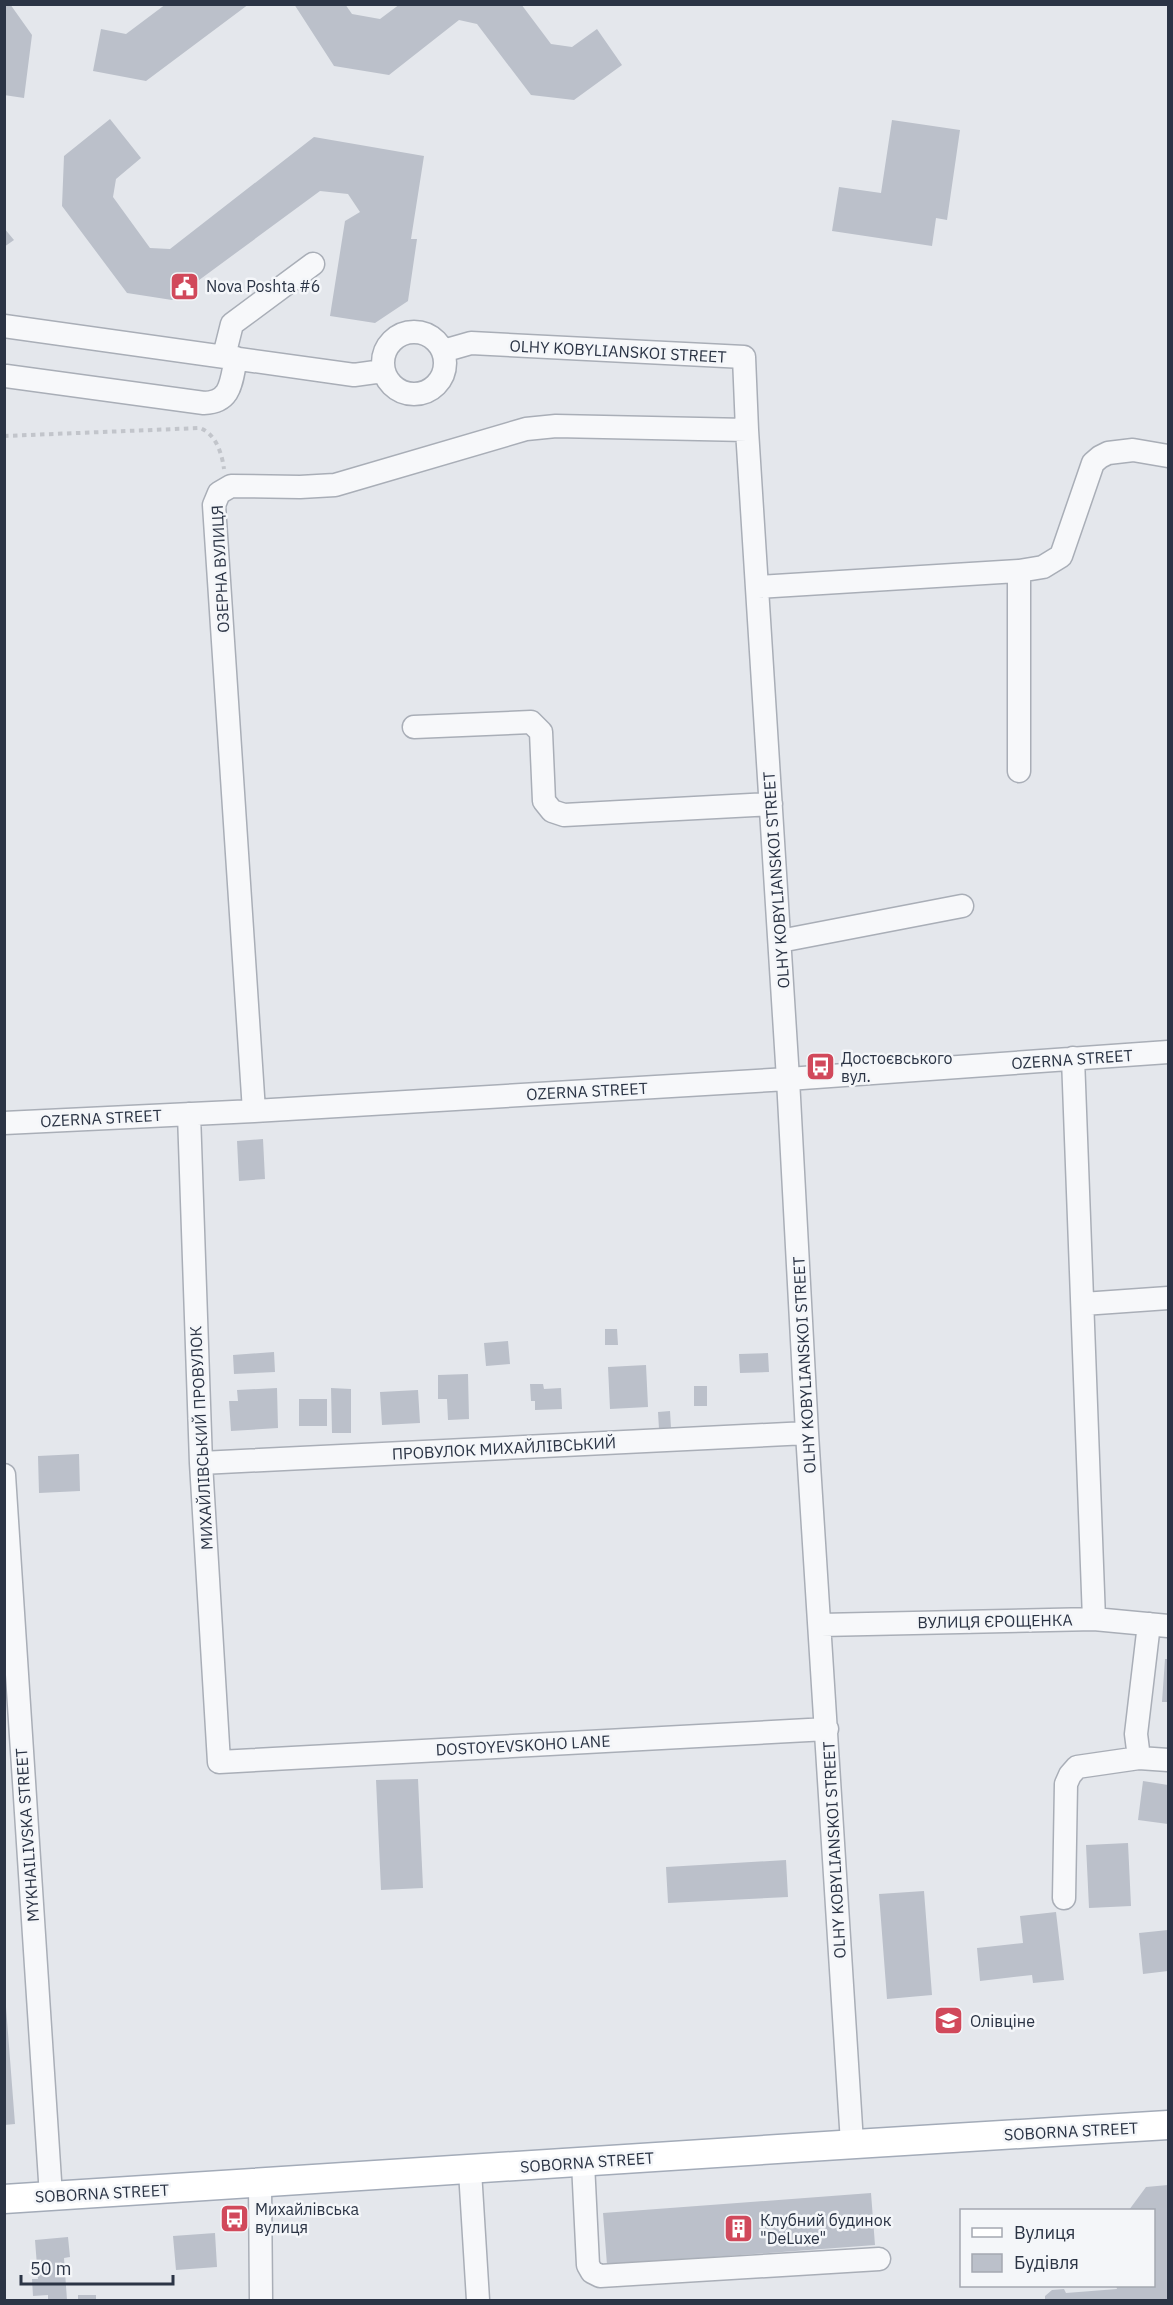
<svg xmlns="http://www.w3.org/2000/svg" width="1173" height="2305" viewBox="0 0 1173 2305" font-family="'IBM Plex Sans',sans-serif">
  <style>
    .building { fill: #bbc0ca }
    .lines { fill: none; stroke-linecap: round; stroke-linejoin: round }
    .minor-casing { stroke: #a9aeb7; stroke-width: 25 }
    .major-casing { stroke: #a3abb8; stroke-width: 31 }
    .path { stroke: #c2c5cb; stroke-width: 4; stroke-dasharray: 4.5 4.5; stroke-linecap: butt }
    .minor { stroke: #f7f8fa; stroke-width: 22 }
    .major { stroke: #fff; stroke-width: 28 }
    .labels { text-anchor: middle; stroke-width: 5; stroke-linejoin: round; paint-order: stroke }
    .poi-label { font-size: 16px; fill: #2b3445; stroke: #f4f6f9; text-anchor: start }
    .street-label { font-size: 16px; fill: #2b3445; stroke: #f4f6f9 }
  </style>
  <rect width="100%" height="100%" fill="#e4e7ec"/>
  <path class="building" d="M4,4H10L32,35L24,98L4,95Z
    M166,4H249L146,81L93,71L101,29L126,34Z
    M294,4H345L352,14L380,19L400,4H521L551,44L572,47L597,29L622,65L574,100L531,95L477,24L459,20L389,75L334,66Z
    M110,119L141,158L116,179L113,197L150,248L170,249L314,137L424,156L411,239H417L408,301L375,323L330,316L345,221L360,212L348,194L320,191L172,300L127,293L62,206L64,156Z
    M892,120L960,130L947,220L936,218L932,246L832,231L839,187L881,193Z
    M4,228L14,240L4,247Z
    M263,1139L265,1179L239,1181L237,1141Z
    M605,1329H617L618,1345H605Z
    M508,1341L510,1364L486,1366L484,1343Z
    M274,1352L275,1372L234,1374L233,1355Z
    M768,1353L769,1372L740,1373L739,1354Z
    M646,1365L648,1407L610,1409L608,1367Z
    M468,1374L469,1419L448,1420L447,1399H438V1375Z
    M530,1384H543L544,1389L561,1388L562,1409L535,1410V1401H531Z
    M694,1386H707V1406H694Z
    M277,1388L278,1428L231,1431L229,1401H238L237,1390Z
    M331,1388L351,1389V1433H332Z
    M418,1390L420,1423L382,1425L380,1392Z
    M299,1399H327V1426H299Z
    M670,1411L671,1428L659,1429L658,1412Z
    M79,1454L80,1491L39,1493L38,1456Z
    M1165,1659H1168V1702H1162Z
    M418,1779L423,1888L381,1890L376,1780Z
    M1143,1781L1168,1785V1824L1138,1820Z
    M1128,1843L1131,1906L1089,1908L1086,1845Z
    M786,1860L788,1897L668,1903L666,1867Z
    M924,1891L932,1995L887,1999L879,1894Z
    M1056,1912L1064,1980L1033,1983L1032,1975L980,1981L977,1948L1023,1943L1020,1916Z
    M1168,1930V1971L1143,1974L1139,1933Z
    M4,2007H6L15,2124L4,2125Z
    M1168,2185V2300H1045V2296L1052,2290L1064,2289L1066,2293L1117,2289L1116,2286H1154V2210H1129L1146,2187Z
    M871,2193L875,2245L607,2265L603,2213Z
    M215,2233L217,2267L176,2270L173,2236Z
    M68,2237L70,2257L64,2258L67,2300H48V2295L33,2296L32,2279H38L35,2240Z
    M78,2295H96V2300H78Z"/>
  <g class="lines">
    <defs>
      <path id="minor" d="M4,326L354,375L383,371
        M383 363a31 31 0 1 1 62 0a31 31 0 1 1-62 0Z
        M443,351L471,343L744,357L747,430L788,1079L807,1433L852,2143
        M224,356L232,324L313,264
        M6,376L204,403C232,402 231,381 236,358
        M758,587L1019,571L1043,567L1061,556L1093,463L1100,457L1108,453L1133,450L1168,456
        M414,727L531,722L541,732L544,801L552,811L564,815L771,804
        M1019,771V571
        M780,941L962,906
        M1073,1058L1094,1619
        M254,1111L214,505L219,493L231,486L300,487L335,485L526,429L556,426L747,430
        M189,1114L201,1463L219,1762L827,1729
        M4,1123L254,1111L788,1079L1168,1052
        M1083,1304L1168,1298
        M201,1463L807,1433
        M4,1475L51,2196
        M1149,1624L1136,1734L1139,1758L1168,1760
        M821,1625L1094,1619L1168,1626
        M1064,1898L1066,1784L1070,1775L1077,1767L1139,1758
        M583,2163L588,2265L592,2272L600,2276L879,2259
        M470,2171L478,2300
        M260,2184L261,2300"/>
      <path id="major" d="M4,2199C393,2176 780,2147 1168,2125"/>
    </defs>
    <use href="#minor" class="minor-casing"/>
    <use href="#major" class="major-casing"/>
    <path class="path" d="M4,436L200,428C216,434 222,454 224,469"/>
    <use href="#minor" class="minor"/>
    <use href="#major" class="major"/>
  </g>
  <defs>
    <symbol id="civic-square" viewBox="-11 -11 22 22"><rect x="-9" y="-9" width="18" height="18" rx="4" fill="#d1495b" stroke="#f4f6f9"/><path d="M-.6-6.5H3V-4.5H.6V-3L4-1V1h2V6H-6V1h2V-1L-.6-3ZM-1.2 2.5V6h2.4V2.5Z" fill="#fff"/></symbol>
    <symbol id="bus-square" viewBox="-11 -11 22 22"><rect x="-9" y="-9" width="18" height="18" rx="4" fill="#d1495b" stroke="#f4f6f9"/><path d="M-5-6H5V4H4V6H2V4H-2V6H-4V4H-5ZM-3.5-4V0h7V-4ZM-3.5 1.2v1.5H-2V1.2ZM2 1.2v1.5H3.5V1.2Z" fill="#fff"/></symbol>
    <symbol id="school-square" viewBox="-11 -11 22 22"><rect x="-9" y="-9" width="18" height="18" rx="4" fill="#d1495b" stroke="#f4f6f9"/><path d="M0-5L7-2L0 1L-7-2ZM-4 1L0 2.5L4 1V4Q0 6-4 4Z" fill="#fff"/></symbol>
    <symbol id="building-square" viewBox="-11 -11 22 22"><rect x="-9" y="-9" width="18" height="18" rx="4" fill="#d1495b" stroke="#f4f6f9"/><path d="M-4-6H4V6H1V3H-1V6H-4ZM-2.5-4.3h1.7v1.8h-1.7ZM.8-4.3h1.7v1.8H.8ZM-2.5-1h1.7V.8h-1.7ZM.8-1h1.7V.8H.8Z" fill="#fff"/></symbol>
  </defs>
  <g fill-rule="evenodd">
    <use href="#civic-square" x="168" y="270" width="33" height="33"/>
    <use href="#bus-square" x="804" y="1050" width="33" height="33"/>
    <use href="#school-square" x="932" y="2004" width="33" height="33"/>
    <use href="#bus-square" x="218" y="2202" width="33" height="33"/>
    <use href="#building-square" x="722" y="2212" width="33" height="33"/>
  </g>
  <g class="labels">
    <g class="poi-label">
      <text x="206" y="292">Nova Poshta #6</text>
      <text x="841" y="1064">Достоєвського<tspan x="841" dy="18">вул.</tspan></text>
      <text x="970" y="2027">Олівціне</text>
      <text x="255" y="2215">Михайлівська<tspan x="255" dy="18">вулиця</tspan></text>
      <text x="760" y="2226">Клубний будинок<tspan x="760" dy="18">"DeLuxe"</tspan></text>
    </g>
    <g class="street-label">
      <text transform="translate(618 351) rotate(3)" y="6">OLHY KOBYLIANSKOI STREET</text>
      <text transform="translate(220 569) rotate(-93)" y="6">ОЗЕРНА ВУЛИЦЯ</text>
      <text transform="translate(776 880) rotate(-94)" y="6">OLHY KOBYLIANSKOI STREET</text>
      <text transform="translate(1072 1059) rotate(-4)" y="6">OZERNA STREET</text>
      <text transform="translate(587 1091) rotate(-3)" y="6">OZERNA STREET</text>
      <text transform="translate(101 1118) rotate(-3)" y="6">OZERNA STREET</text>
      <text transform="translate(804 1365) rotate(-93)" y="6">OLHY KOBYLIANSKOI STREET</text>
      <text transform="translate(201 1438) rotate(-93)" y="6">МИХАЙЛІВСЬКИЙ ПРОВУЛОК</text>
      <text transform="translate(504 1448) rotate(-3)" y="6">ПРОВУЛОК МИХАЙЛІВСЬКИЙ</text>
      <text transform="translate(995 1621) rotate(-1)" y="6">ВУЛИЦЯ ЄРОЩЕНКА</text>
      <text transform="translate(523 1745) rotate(-3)" y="6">DOSTOYEVSKOHO LANE</text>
      <text transform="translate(27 1835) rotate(-94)" y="6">MYKHAILIVSKA STREET</text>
      <text transform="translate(834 1850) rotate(-93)" y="6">OLHY KOBYLIANSKOI STREET</text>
      <text transform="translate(1071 2131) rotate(-3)" y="6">SOBORNA STREET</text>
      <text transform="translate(587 2162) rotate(-4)" y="6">SOBORNA STREET</text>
      <text transform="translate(102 2193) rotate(-3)" y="6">SOBORNA STREET</text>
    </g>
  </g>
  <rect width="1173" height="2305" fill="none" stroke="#2b3445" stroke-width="12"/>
  <rect x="960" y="2209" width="195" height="78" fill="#f4f6f9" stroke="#a4a8b1" stroke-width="1.5"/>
  <rect x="972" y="2228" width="30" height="9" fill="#ffffff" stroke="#a4a8b1" stroke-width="1.5"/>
  <text x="1014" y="2239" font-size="18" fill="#2b3445">Вулиця</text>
  <rect x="972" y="2254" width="30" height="18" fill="#bbc0ca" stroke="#a4a8b1" stroke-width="1.5"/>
  <text x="1014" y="2269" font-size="18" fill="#2b3445">Будівля</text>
  <path d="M21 2275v9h152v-9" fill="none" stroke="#2b3445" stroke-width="3"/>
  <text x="30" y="2275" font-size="18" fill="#2b3445" stroke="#f4f6f9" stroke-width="4.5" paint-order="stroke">50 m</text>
</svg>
